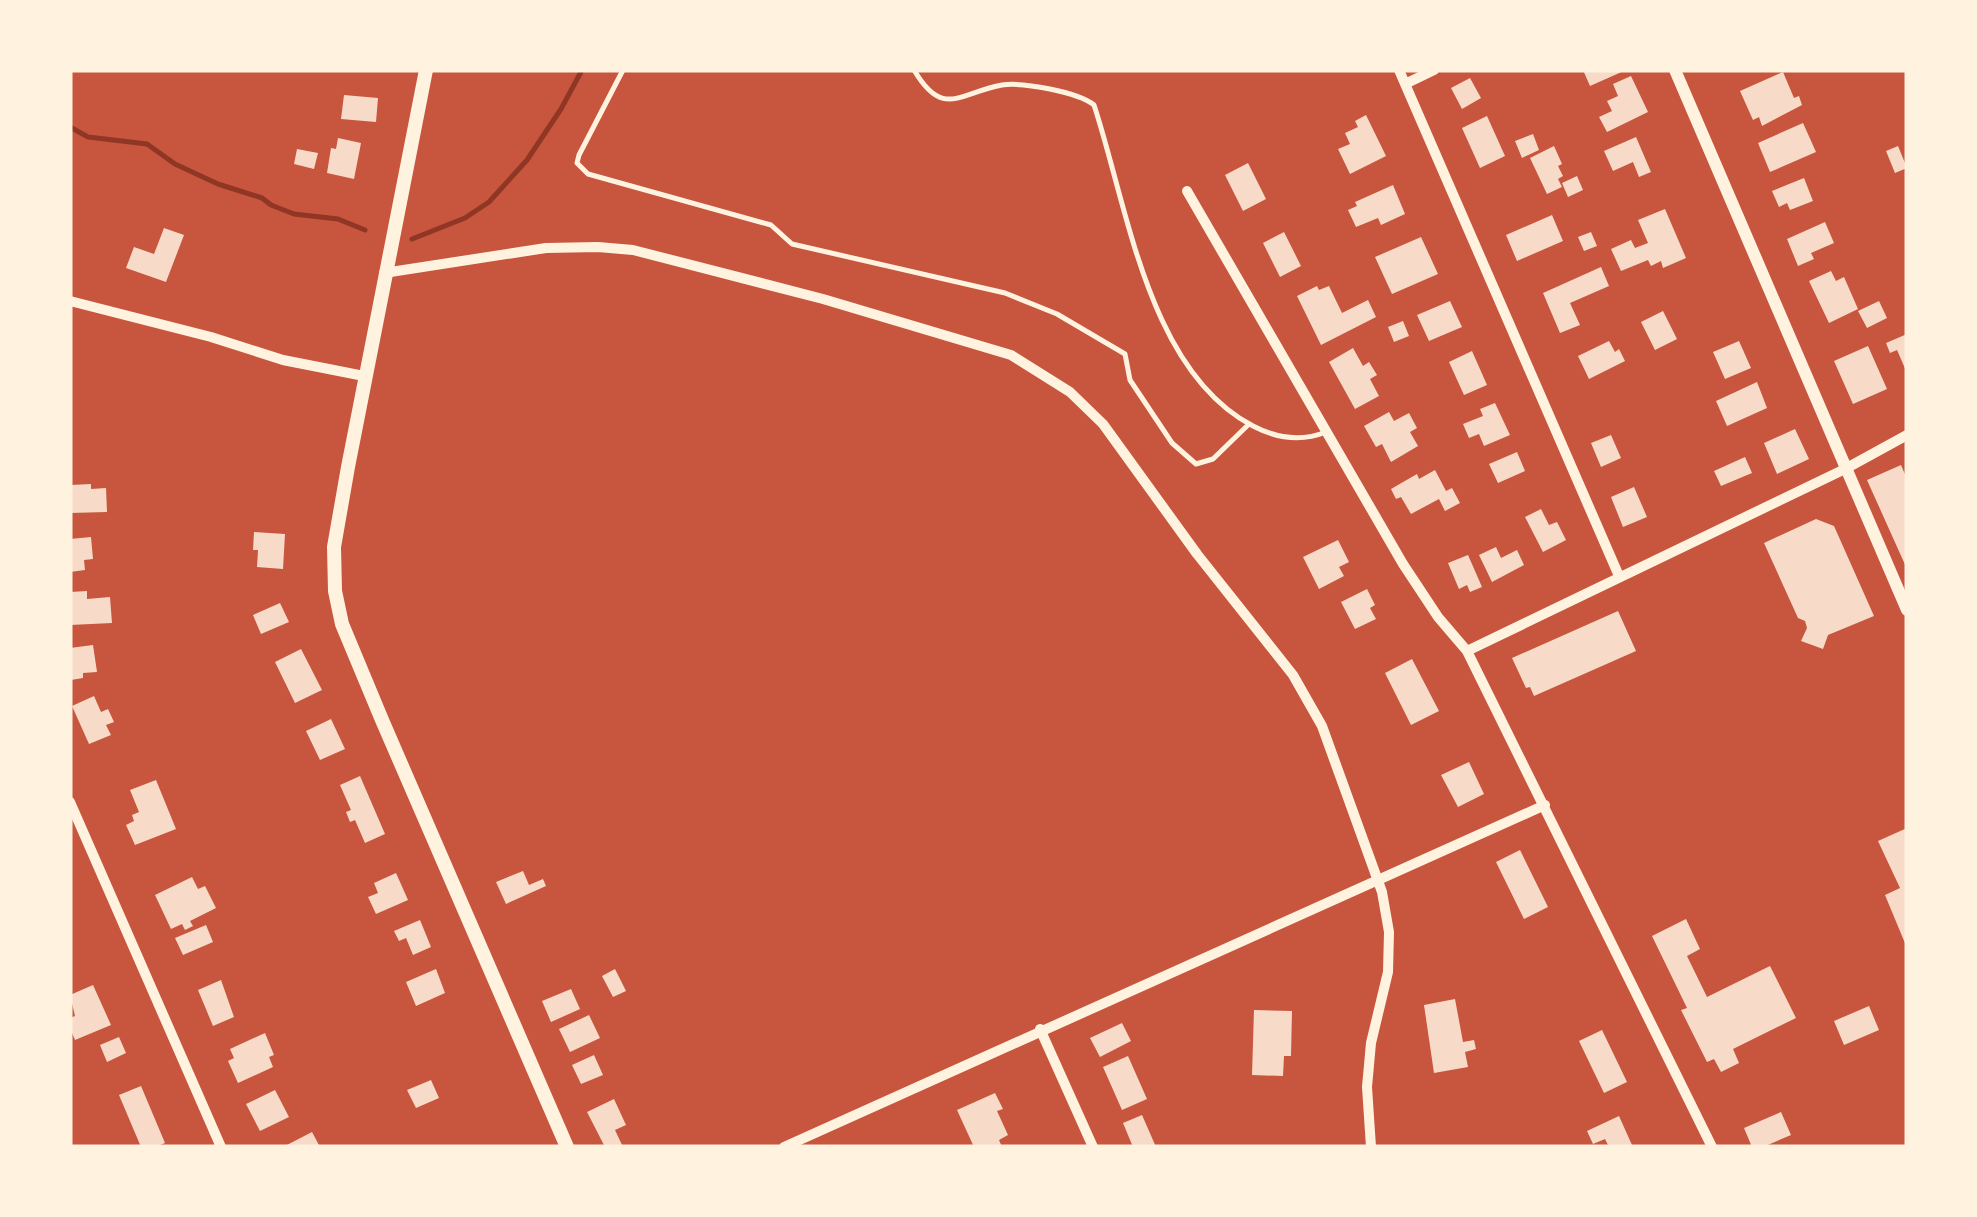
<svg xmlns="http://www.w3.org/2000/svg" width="1977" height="1217" viewBox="0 0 1977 1217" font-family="'Playfair Display',serif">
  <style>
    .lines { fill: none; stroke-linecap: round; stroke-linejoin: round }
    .stream { stroke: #8f3625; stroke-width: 5 }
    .building { fill: #f7dbc8 }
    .service { stroke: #fff3e0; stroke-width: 5 }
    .minor { stroke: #fff3e0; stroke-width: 10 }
    .tertiary { stroke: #fff3e0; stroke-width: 12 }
    .secondary { stroke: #fff3e0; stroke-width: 14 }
  </style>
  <rect width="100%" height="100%" fill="#c8553d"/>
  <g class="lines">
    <path class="stream" d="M70,127L88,137L147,144L175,164L218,184L262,198L271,205L294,214L338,219L365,230
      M412,239L465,218L489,202L527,160L561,109L582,70"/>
  </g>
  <path class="building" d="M1583,70H1626L1590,86Z
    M1783,72L1794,98L1799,96L1802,105L1762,126L1759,117L1753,120L1740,91Z
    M1631,76L1648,112L1607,132L1599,117L1612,111L1607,101L1618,96L1613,84Z
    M1470,78L1481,98L1462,109L1451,88Z
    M344,95L378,98L376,122L341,119Z
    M1366,115L1386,156L1350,174L1338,149L1350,144L1345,133L1358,127L1355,121Z
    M1487,116L1505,156L1480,168L1462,128Z
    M1803,123L1816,152L1770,172L1758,143Z
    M1533,134L1539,150L1522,158L1515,141Z
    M1636,137L1651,172L1639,177L1633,162L1613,171L1604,151Z
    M338,138L361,143L354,179L327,173L331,148L336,149Z
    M1554,146L1562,164L1558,166L1563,176L1558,179L1562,187L1547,194L1530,158Z
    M1898,146L1907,168L1895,173L1886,151Z
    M297,149L318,153L314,169L294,164Z
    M1248,163L1266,199L1243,211L1225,175Z
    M1577,176L1583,190L1568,197L1562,183Z
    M1804,178L1813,201L1790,210L1787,203L1779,207L1772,191Z
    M1393,185L1405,214L1381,225L1378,218L1356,227L1348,210L1357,206L1355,202Z
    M1665,209L1686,258L1663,268L1661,261L1651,266L1648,260L1621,271L1611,249L1631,240L1635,248L1648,243L1638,220Z
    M1552,215L1563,241L1517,261L1506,235Z
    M1825,222L1834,243L1811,253L1814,259L1798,266L1787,239Z
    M164,228L184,235L166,282L126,268L134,247L154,254Z
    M1284,232L1301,266L1280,277L1263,243Z
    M1591,232L1597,246L1584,251L1578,237Z
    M1421,237L1438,274L1392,294L1375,257Z
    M1601,267L1609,286L1570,303L1580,325L1560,333L1543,293Z
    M1831,271L1836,281L1844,277L1858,309L1829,323L1809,281Z
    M1317,286L1319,290L1329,286L1342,313L1368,300L1376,317L1321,345L1297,296Z
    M1450,301L1462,327L1429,341L1417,315Z
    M1879,301L1887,318L1867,328L1858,311Z
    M1663,311L1677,339L1655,350L1641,322Z
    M1403,321L1409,336L1394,342L1388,327Z
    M1907,334V373L1897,350L1890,353L1886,343Z
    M1609,341L1615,352L1619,349L1625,361L1589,379L1578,356Z
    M1739,341L1751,368L1725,379L1713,352Z
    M1868,346L1887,389L1853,404L1834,361Z
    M1353,348L1363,366L1369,362L1377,375L1370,379L1379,396L1355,409L1329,362Z
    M1472,351L1487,385L1464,395L1449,362Z
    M1757,382L1767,408L1727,426L1716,401Z
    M1495,403L1510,435L1484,446L1479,434L1469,438L1463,424L1483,416L1480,409Z
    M1389,412L1394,421L1409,413L1417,428L1410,432L1418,446L1391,462L1382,444L1376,447L1364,426Z
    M1795,429L1809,459L1777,474L1764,443Z
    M1611,435L1621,458L1601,467L1591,443Z
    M1517,452L1525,471L1498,483L1489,464Z
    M1745,457L1752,473L1721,486L1714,471Z
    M1901,465L1907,479V569L1867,480Z
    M1435,470L1446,491L1452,488L1460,503L1445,511L1439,499L1411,514L1401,497L1396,499L1391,489L1417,474L1419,479Z
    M91,484V489L106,488L107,512L70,513V485Z
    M1634,487L1647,517L1623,527L1611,497Z
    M1541,509L1549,525L1557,522L1566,540L1543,552L1525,517Z
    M1816,519L1834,526L1874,616L1828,635L1823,649L1801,641L1807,628L1805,621L1798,618L1764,543Z
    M254,532L285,534L283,569L257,567L258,550H253Z
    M91,537L93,559L84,560L85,570L70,572V539Z
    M1338,540L1349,562L1339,567L1344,576L1319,589L1303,557Z
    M1496,547L1501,558L1517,550L1524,565L1492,582L1479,555Z
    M1468,555L1482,587L1470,592L1467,585L1459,589L1448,563Z
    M1367,589L1375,605L1370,608L1376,619L1355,629L1341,602Z
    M87,591V599L110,597L112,623L70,625V592Z
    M280,603L289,622L261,634L253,615Z
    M1618,611L1636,651L1534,696L1530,687L1526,688L1512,658Z
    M93,645L97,672L83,673V678L71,680L70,648Z
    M301,649L322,690L295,703L275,662Z
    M1412,659L1439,711L1411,725L1385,673Z
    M94,696L101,712L108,709L114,722L106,725L111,735L89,744L72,706Z
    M331,719L345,749L320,760L306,731Z
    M1469,762L1484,794L1458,807L1441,775Z
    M360,776L385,834L365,843L355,820L350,822L346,812L351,810L340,785Z
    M156,780L176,829L135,845L126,825L134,821L132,815L139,812L130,790Z
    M1907,828V948L1885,895L1900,888L1878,841Z
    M1520,850L1548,907L1524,919L1496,862Z
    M523,871L529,885L543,879L546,886L506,904L496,882Z
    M396,873L408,900L376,914L368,897L378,893L374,883Z
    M192,877L198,889L205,886L216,908L190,921L193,926L185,930L182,924L171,929L155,895Z
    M1686,919L1700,949L1687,956L1707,997L1770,966L1796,1018L1733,1049L1739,1063L1721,1072L1714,1059L1707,1062L1681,1010L1687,1008L1652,936Z
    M420,920L431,947L413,955L406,938L399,941L394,931Z
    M206,925L213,942L183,955L175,938Z
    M436,969L445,993L416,1006L406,982Z
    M615,969L626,991L613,997L602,976Z
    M221,980L234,1017L213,1026L198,990Z
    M93,985L111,1025L75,1040L70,1028V1018L75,1016L70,995Z
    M571,989L580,1009L551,1022L542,1001Z
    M1455,999L1463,1042L1474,1040L1476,1049L1465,1052L1468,1067L1434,1073L1424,1005Z
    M1869,1006L1879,1030L1844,1045L1834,1021Z
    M1254,1010L1292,1011L1291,1056H1284L1283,1076L1252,1075Z
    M589,1015L600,1038L570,1052L559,1029Z
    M1122,1023L1131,1041L1100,1057L1090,1038Z
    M1602,1030L1627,1082L1604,1093L1579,1041Z
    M265,1033L274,1055L269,1057L273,1067L238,1083L228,1061L234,1058L230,1049Z
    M119,1037L126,1053L107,1062L100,1045Z
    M594,1055L603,1075L581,1084L572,1065Z
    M1128,1056L1147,1099L1122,1110L1103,1067Z
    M431,1080L439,1098L416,1108L407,1090Z
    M141,1086L165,1143L155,1147H141L119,1095Z
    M275,1090L289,1117L260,1131L246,1104Z
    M995,1093L1003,1109L997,1111L1008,1135L999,1140L1002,1147H974L957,1110Z
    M614,1099L626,1125L615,1130L623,1147H605L587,1112Z
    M1781,1112L1791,1135L1763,1147H1752L1744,1128Z
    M1142,1115L1156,1147H1133L1123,1123Z
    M1619,1116L1632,1145L1609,1147L1605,1139L1593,1144L1587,1131Z
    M312,1132L320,1147H283Z"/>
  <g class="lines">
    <path class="service" d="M623,70L579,155L577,163L588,174L771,225L792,244L1005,293L1057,314L1125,354L1130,380L1172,443L1196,464L1213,459L1249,424
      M914,70C943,119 959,93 1002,85C1023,82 1078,92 1094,105C1128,208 1148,371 1253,426C1276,438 1301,442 1326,432"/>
    <path class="minor" d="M1399,70L1619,576
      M1405,84L1434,70
      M1187,191L1403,564L1438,617L1467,651L1712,1147
      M384,273L546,248L598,247L633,250L823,299L1011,355L1070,392L1103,424L1197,554L1293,675L1322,726L1382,892L1389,932L1388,972L1371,1043L1367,1087L1371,1147
      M70,301L211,337L283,360L364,376
      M1467,651L1845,469L1907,435
      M70,802L221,1147
      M1040,1029L1093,1147
      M784,1147L1545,805"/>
    <path class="tertiary" d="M1675,70L1907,610"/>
    <path class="secondary" d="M426,70L348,467L334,547L335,591L342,624L382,720L567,1147"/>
  </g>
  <rect width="1977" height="1217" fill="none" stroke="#fff3e0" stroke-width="145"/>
</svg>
